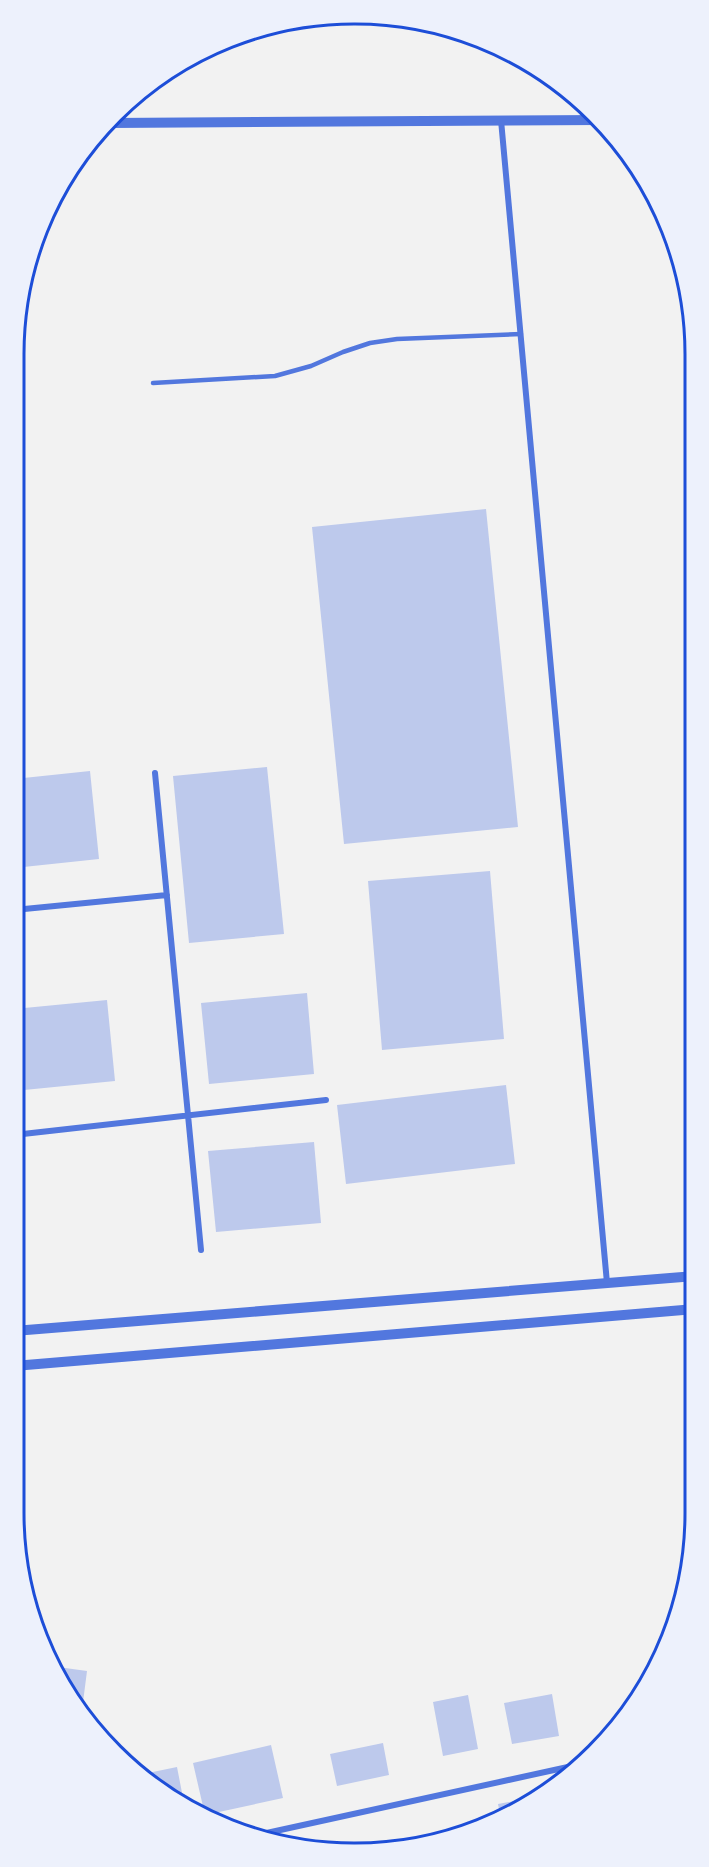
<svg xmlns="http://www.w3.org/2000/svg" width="709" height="1867" viewBox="0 0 709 1867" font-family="'Roboto Condensed',sans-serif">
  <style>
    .building { fill: #bdc9ec }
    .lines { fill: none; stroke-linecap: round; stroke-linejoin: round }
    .service { stroke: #5277de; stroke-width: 4.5 }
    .minor { stroke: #5277de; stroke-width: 6 }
    .tertiary { stroke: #5277de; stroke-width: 10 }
    .rim { fill: none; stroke: #1d4ed8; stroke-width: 3 }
  </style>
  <rect width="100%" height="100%" fill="#f2f2f2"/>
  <path class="building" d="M486,509L518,827L344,844L312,527Z
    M267,767L284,934L189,943L173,776Z
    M90,771L99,859L14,868V779Z
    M490,871L504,1039L382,1050L368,881Z
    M307,993L314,1074L209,1084L201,1003Z
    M107,1000L115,1081L14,1091V1009Z
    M506,1085L515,1164L346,1184L337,1105Z
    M314,1142L321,1223L216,1232L208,1151Z
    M58,1667L87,1671L82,1710Z
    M552,1694L559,1736L512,1744L504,1703Z
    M468,1695L478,1749L443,1756L433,1702Z
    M383,1743L389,1775L337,1786L330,1754Z
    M271,1745L283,1798L205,1815L193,1763Z
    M177,1767L185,1808L143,1774Z
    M542,1796L543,1797L500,1814L498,1804Z
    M453,1829L454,1833L427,1845L425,1835Z"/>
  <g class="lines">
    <path class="service" d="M153,383L275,376L311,366L343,352L370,343L397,339L521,334"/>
    <path class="minor" d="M501,120L607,1283
      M155,773L201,1250
      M14,910L167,895
      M14,1135L326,1100
      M262,1834L577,1765"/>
    <path class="tertiary" d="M111,123L600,120
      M14,1331L695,1276
      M14,1366L695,1309"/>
  </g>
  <path d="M0 0H709V1867H0ZM354 24H355A330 330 0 0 1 685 354V1513A330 330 0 0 1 355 1843H354A330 330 0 0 1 24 1513V354A330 330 0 0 1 354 24Z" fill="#edf1fc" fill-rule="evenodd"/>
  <path class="rim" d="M354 24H355A330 330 0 0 1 685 354V1513A330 330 0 0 1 355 1843H354A330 330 0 0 1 24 1513V354A330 330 0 0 1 354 24Z"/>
</svg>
